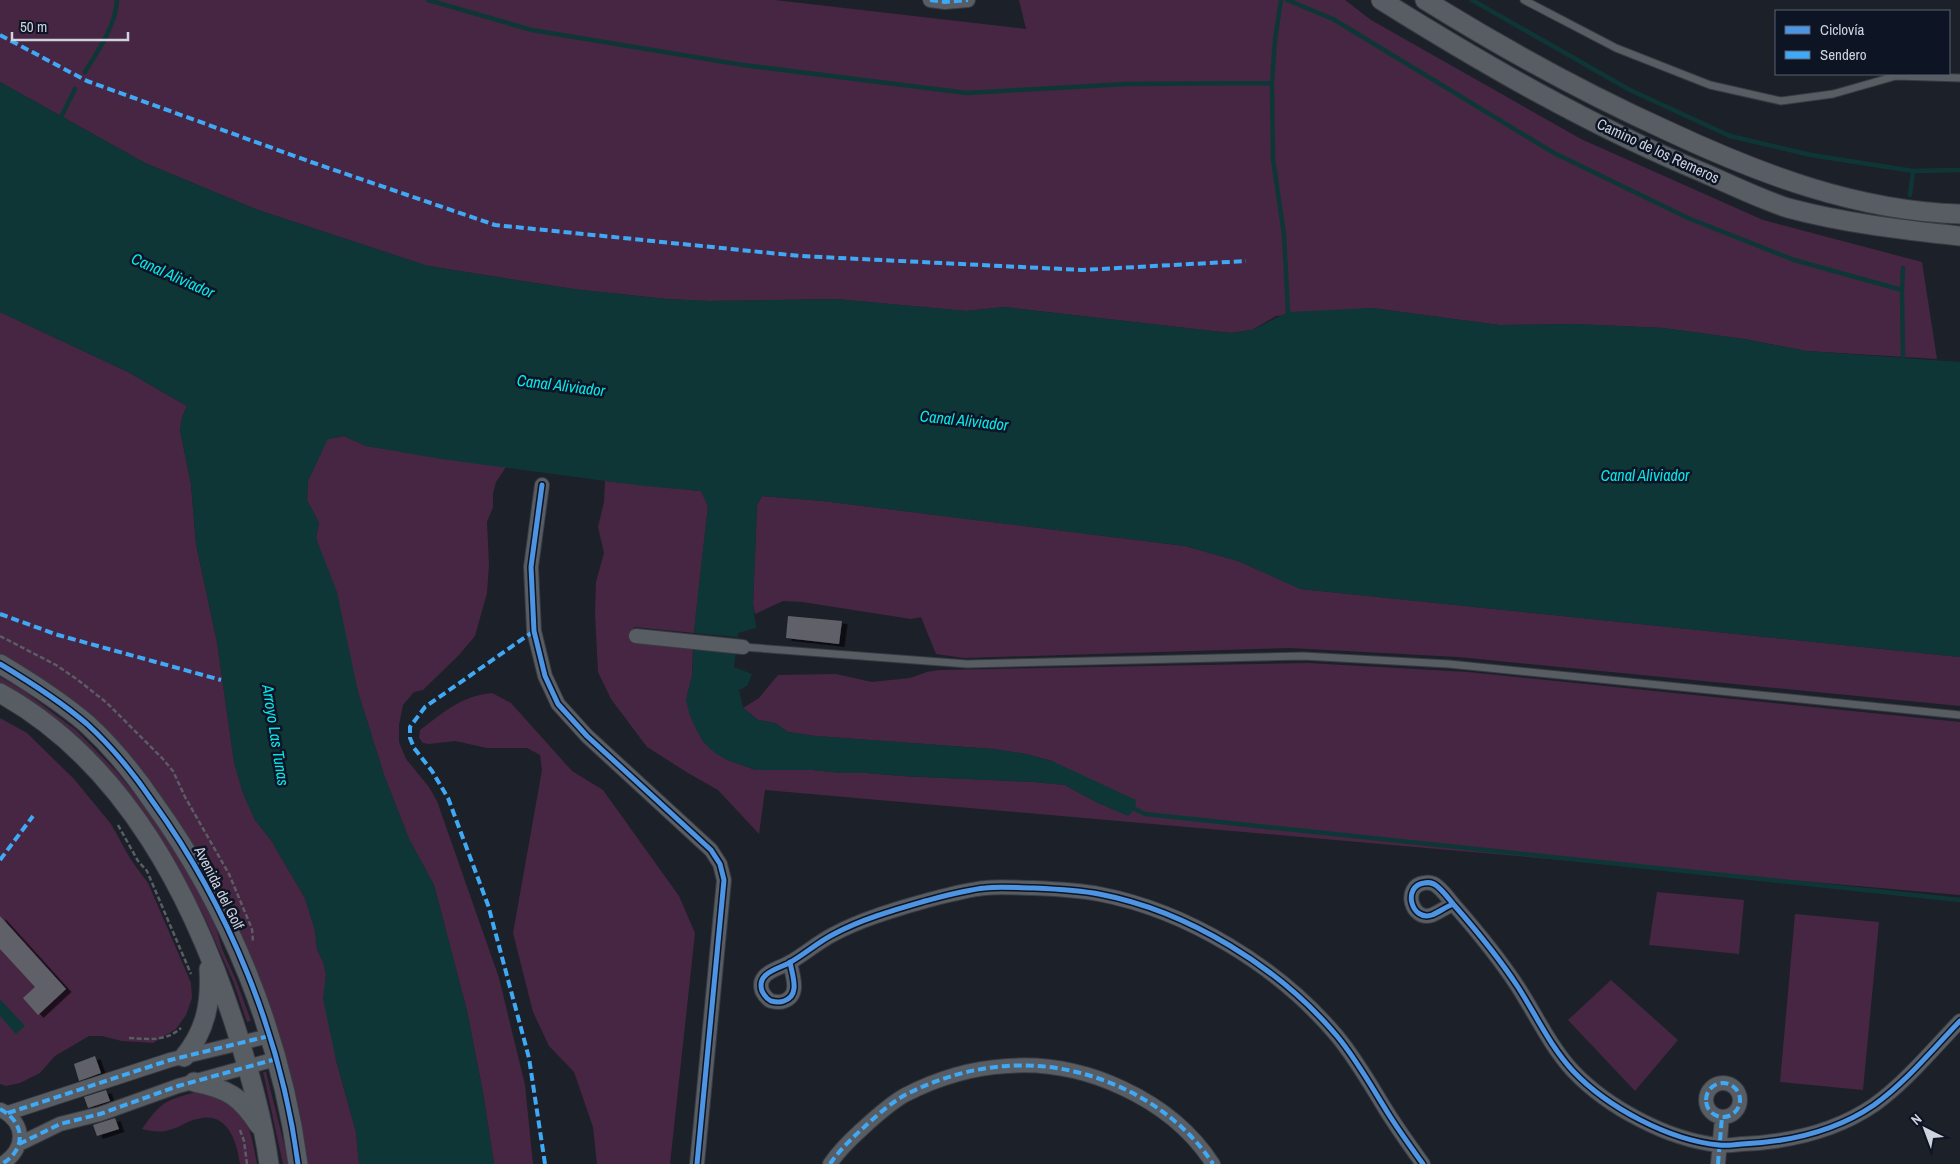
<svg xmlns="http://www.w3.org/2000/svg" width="1960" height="1164" viewBox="0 0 1960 1164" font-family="'Archivo Narrow',sans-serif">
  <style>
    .green { fill: #472643 }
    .water { fill: #0f3637 }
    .pier { fill: #1c2028 }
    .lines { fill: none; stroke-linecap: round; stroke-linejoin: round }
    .stream { stroke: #0f3637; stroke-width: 4.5 }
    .building { fill: #616169; filter: url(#shadow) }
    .lane-casing { stroke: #383a41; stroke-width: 9 }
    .street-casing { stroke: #383a41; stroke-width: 16 }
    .secondary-casing { stroke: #383a41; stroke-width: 21 }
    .path { stroke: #5a5d64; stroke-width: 2.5; stroke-dasharray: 5 2.5; stroke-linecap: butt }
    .lane { stroke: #585c63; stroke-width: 7 }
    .street { stroke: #585c63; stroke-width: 14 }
    .secondary { stroke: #585c63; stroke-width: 19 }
    .quiet { stroke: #3fa9f5; stroke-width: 4; stroke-dasharray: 8 4; stroke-linecap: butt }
    .cycleway-casing { stroke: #0d1424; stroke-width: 8 }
    .cycleway { stroke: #4d94e3; stroke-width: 5 }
    .labels { text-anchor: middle; stroke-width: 5; stroke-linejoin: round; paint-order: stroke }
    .street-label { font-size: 15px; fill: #ced3de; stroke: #0d1424 }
    .water-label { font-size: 16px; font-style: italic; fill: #05e9ec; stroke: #0d1424 }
  </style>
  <defs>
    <filter id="shadow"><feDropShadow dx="5.5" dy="3" stdDeviation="0" flood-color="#0009"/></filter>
  </defs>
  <rect width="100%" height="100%" fill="#1c2028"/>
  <path class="green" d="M0,0H775L1026,29L1019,0H1345L1371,20L1581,139L1763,220L1922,262L1937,359L1806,351L1744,339L1663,328L1575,324L1499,325L1372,308L1276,316L1252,330L1230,333L1004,307L966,311L836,299L709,301L666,299L573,289L428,266L258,210L145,163L0,82Z
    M0,312L128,372L187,406L182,418L180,430L191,484L196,544L217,642L234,762L243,793L255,820L271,840L305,898L315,930L317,949L324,964L326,975L325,985L336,1060L356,1132L359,1164H308L291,1082L277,1032L243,939L210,874L187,835L141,773L0,657Z
    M344,436L366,446L506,467L496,482L493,493V507L487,522L489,565L487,593L475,636L459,655L423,690L414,692L403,705L399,725V742L406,759L429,787L437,801L499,978L525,1085L533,1164H494L483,1093L467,1011L434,885L409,839L384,775L358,692L325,564L316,538L319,523L307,500L308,481L327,439Z
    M605,481L701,491L708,506L694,633L634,627L632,642L693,649L692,676L686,700L727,760L756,770H813L841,773H867L902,776L1034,782L1065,785L1098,803L1128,815L1052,761L1026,754L993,749L815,736L788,732L775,723L758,720L743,708L759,698L778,675L836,674L872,682L910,678L927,672L939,670L1308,663L1468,672L1960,722V895L765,790L759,834L718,790L688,773L647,747L611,699L598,672L595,613L596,582L604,553L598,527L604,502Z
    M762,496L823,501L1185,546L1238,561L1301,589L1960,657V706L1458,657L1290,648L964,658L936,654L921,617L911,619L802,602L783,601L755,614L753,604L757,505Z
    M0,677L24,691L76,730L117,772L153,817L211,909L222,949L236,980L251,1021L247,1022L233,981L203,914L176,867L147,822L0,687Z
    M492,693L511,703L572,771L603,790L679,896L695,933L670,1164H597L593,1127L574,1072L549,1046L533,1012L513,933L542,770L540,755L527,748H487L455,741L429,744L423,743L419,738L420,730C444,712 461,696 492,693Z
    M0,718L27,733L74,779L111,824L131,860L148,883L191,983L192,998L186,1015L176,1029L153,1043L122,1041L102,1036H89L55,1056L40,1073L20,1083L6,1086L0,1084Z
    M1657,892L1744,900L1739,954L1649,945Z
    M1795,914L1879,922L1863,1090L1780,1082Z
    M1611,980L1678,1040L1635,1091L1568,1020Z
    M263,1072H266L289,1164H283Z
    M200,1091C207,1093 216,1095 223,1098C249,1111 252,1138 257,1164H240C237,1141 227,1110 197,1119C187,1121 179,1128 169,1130C160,1133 151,1131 142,1129C162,1100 167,1100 200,1091Z"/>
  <path class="water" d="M0,82L145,163L258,210L428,266L573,289L666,299L709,301L836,299L966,311L1004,307L1230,333L1252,330L1288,312L1372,308L1499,325L1575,324L1663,328L1744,339L1806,351L1960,362V657L1300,589L1238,561L1185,546L823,501L762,496L757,505L753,604L756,628L738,633L734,667L752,674L747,686L739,690L743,708L758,720L775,723L788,732L815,736L993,749L1026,754L1052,761L1136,800L1135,809L1128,816L1098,803L1065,785L1034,782L902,776L867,773H841L813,770H756L727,760L715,753L704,743L697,731L690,716L686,700L692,676L695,620L708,506L701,491L644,486L441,459L366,446L344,436L328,439L308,481L307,500L319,523L316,538L337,592L358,692L384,775L409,839L434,885L467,1011L483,1093L494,1164H359L356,1132L336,1060L323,999L326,975L324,964L317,949L315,930L305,898L271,840L255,820L243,793L234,762L217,642L196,544L191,484L180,430L182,418L187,406L128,372L0,312Z
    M0,999L25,1026L16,1034L0,1016Z"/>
  <path class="pier" d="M694,633L737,637L735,653L693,649Z"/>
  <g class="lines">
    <path class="stream" d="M428,0L532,30L743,65L967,93L1126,84L1272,83
      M1281,0L1275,40L1272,83L1273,159L1284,235L1288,312
      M1287,0L1333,19L1554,153L1688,218L1794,260L1902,290L1903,357
      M1472,0L1630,90L1730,136L1811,155L1913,171L1960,170
      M85,72C98,51 116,25 117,0
      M61,117L75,89
      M1910,195L1913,171
      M1902,290L1903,268
      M1135,809L1145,814L1960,900"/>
  </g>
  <path class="building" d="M788,616L842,621L839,644L786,638Z
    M0,916L66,989L38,1015L23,998L35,987L0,949Z
    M95,1056L101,1073L79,1081L74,1064Z
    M106,1090L110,1101L88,1108L84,1097Z
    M115,1118L119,1129L97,1136L93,1125Z"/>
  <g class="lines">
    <defs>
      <path id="lane" d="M1524,0L1616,48L1710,85L1781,101L1833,94L1896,76L1960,78
        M743,647L967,664L1303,656L1449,664L1960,715"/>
      <path id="street" d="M930,0L945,2L968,0
        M542,485L531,567L534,631L545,676L558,704L587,736L711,850L720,864L724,880L697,1164
        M636,636L743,647
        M1453,904C1446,907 1439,912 1432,915C1411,922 1402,886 1424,883C1429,882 1434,883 1438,887C1444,892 1449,899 1454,905C1476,930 1499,958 1518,987C1536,1015 1550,1046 1573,1071C1607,1107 1668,1140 1719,1145C1726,1146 1734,1145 1742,1144C1788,1142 1836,1131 1874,1105C1906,1082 1932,1050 1960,1021
        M790,962C792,975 801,995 784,1001C779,1003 775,1002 771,1001C767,999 764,995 762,991C756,973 778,969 789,963C805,954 818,942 834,934C862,919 894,910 925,901C944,896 965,890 985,888C1001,886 1017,888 1033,888C1055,889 1078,890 1099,894C1188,911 1279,967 1337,1036C1356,1059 1370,1084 1386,1110C1397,1128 1410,1146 1423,1164
        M1706 1100a17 17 0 1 1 34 0a17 17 0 1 1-34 0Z
        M1,1110C26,1123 26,1149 2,1164
        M8,1113L170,1060L269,1036
        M19,1144L60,1124L100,1114L178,1086L276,1059
        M830,1164C838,1152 850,1140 861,1130C874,1118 889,1104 905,1095C936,1079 972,1068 1007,1066C1084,1060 1171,1099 1213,1164
        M1718,1164L1722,1117"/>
      <path id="secondary" d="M1381,0C1485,65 1591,126 1704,173C1732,185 1760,199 1788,208C1844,223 1903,230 1960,236
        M1425,0C1504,49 1584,93 1668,131C1760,174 1857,211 1960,214
        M0,664C30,682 60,701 87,724C112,747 134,774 153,802C229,907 281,1035 298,1164
        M0,693C126,763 195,900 237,1032C250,1075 263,1119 269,1164
        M184,1057C206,1030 211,1003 209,969
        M194,1082C228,1089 240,1096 259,1125"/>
    </defs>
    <use href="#lane" class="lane-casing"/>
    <use href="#street" class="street-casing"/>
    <use href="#secondary" class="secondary-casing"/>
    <path class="path" d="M0,636L56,665L78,680L107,703L162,758L173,771L185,797L229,874L252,929L253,942
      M118,825L138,861L147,871L191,974
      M129,1038C149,1039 165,1042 181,1028
      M240,1130L244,1141L247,1164"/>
    <use href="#lane" class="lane"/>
    <use href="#street" class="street"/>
    <use href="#secondary" class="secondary"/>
    <path class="quiet" d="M930,0L945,2L968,0
      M0,35L87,81L311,162L495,225L800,256L1082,270L1246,261
      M0,614L58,635L221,680
      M534,631L425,707L410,727V738L414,748L432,771L448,798L488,905L529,1058L545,1164
      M0,860L33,816
      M1706 1100a17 17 0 1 1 34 0a17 17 0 1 1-34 0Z
      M0,1109C25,1122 27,1149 2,1164
      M8,1113L170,1060L269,1036
      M19,1144L60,1124L100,1114L178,1086L276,1059
      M830,1164C838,1152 850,1140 861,1130C874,1118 889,1104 905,1095C936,1079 972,1068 1007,1066C1084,1060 1171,1099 1213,1164
      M1718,1164L1722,1117"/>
    <defs>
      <path id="cycleway" d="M542,485L531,567L534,631L545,676L558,704L587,736L711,850L720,864L724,880L697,1164
        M0,664C30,682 60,701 87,724C112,747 134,774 153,802C229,907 281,1035 298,1164
        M1453,904C1446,907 1439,912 1432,915C1411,922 1402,886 1424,883C1429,882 1434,883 1438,887C1444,892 1449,899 1454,905C1476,930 1499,958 1518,987C1536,1015 1550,1046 1573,1071C1607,1107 1668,1140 1719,1145C1726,1146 1734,1145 1742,1144C1788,1142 1836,1131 1874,1105C1906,1082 1932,1050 1960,1021
        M790,962C792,975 801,995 784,1001C779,1003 775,1002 771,1001C767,999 764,995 762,991C756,973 778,969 789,963C805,954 818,942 834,934C862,919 894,910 925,901C944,896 965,890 985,888C1001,886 1017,888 1033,888C1055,889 1078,890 1099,894C1188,911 1279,967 1337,1036C1356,1059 1370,1084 1386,1110C1397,1128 1410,1146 1423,1164"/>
    </defs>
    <use href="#cycleway" class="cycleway-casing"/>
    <use href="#cycleway" class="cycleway"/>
  </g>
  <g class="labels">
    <g class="street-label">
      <text transform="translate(1658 151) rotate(25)" y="5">Camino de los Remeros</text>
      <text transform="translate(219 888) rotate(63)" y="5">Avenida del Golf</text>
    </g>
    <g class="water-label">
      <text transform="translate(173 275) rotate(24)" y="6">Canal Aliviador</text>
      <text transform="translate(561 385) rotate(7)" y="6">Canal Aliviador</text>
      <text transform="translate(964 420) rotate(6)" y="6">Canal Aliviador</text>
      <text x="1645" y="481">Canal Aliviador</text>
      <text transform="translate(276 735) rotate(81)" y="6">Arroyo Las Tunas</text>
    </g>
  </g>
  <rect x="1775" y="10" width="175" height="65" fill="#0d1424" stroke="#5a606e"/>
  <rect x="1785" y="26" width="25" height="8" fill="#4d94e3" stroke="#5a606e"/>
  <text x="1820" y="35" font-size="15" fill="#ced3de">Ciclovía</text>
  <rect x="1785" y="51" width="25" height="8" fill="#3fa9f5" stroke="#5a606e"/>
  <text x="1820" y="60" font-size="15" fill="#ced3de">Sendero</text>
  <g transform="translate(1925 1129) rotate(318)" stroke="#0d1424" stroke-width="4" paint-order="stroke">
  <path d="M0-4L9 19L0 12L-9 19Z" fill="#ced3de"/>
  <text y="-8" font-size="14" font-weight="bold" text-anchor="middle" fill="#ced3de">N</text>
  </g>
  <path d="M12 32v8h116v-8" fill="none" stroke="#ced3de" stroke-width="2.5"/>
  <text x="20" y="32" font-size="15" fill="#ced3de" stroke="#0d1424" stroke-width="4" paint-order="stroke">50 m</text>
</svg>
